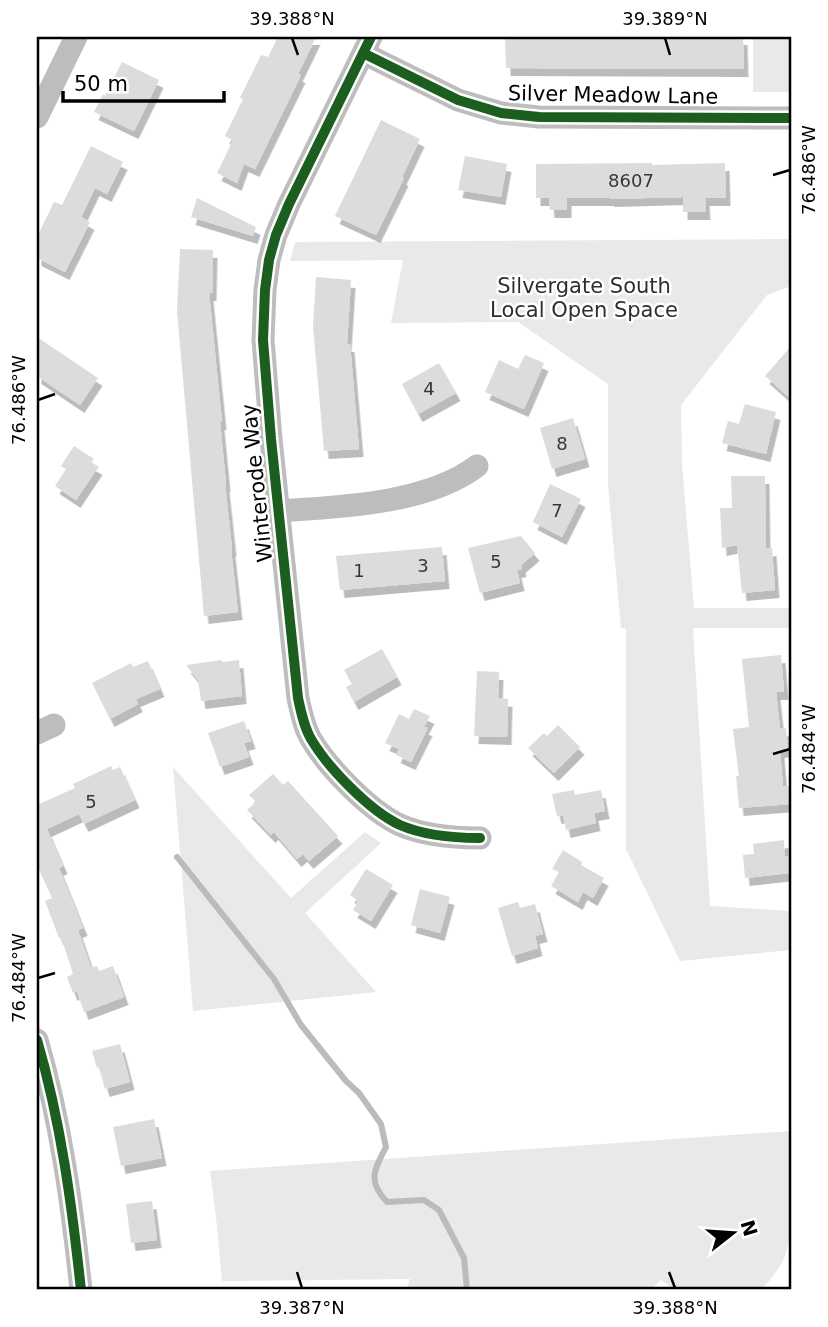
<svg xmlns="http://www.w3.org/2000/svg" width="828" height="1327" viewBox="0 0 828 1327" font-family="'DejaVu Sans',sans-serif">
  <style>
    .green { fill: #e9e9e9 }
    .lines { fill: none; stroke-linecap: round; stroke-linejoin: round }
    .stream { stroke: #bbb; stroke-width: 6 }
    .building { fill: #dcdcdc; filter: url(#shadow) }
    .street { stroke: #bdbdbd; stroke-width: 23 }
    .cycleway-casing { stroke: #fff; stroke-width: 15 }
    .cycleway { stroke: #1b5e20; stroke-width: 10 }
    .ticks { fill: none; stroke: #000; stroke-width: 2.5 }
    .labels { text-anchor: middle; stroke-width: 5; stroke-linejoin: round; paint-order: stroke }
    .number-label { font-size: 18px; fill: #373737 }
    .street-label { font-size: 21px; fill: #000; stroke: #fff }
    .park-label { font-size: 21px; fill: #2e2e2e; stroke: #fff }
    .neatline { fill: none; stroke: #000; stroke-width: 2.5 }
    .ticks-label { font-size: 18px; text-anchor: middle; fill: #000 }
  </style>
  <defs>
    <filter id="shadow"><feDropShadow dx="4.5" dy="8" stdDeviation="0" flood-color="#0004"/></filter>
  </defs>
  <rect width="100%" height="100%" fill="#fff"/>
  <path class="green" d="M753,37H791V92H753Z
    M791,239V286L767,295L681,405L682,464L694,608H791V628H693L710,906L791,911V950L680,961L626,849V629L621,628L608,484V384L518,322L391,323L403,260L290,261L295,242Z
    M173,767L291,898L365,832L381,843L305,913L376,992L193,1011Z
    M791,1131V1234L784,1259L774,1275L761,1290H675L661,1280L650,1290H406L410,1279L222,1281L216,1217L210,1171Z"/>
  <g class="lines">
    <path class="stream" d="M177,857L274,979L301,1025L346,1081L359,1093L381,1124L386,1147C374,1170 367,1181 387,1202L424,1200L439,1210L464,1258L467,1290"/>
  </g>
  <path class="building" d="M278,37H316L298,74L301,75L255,169L244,164L237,183L217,173L233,140L225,136L243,99L240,98L261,55L268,57Z
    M505,37H743L744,69L506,68Z
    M122,62L159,80L134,131L94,112L103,94L105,96Z
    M381,120L420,139L402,177L404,178L376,235L335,216Z
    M91,146L123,162L107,194L95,188L81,217L90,222L65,272L37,258V237L54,202L62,205Z
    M465,156L507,164L501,197L458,190Z
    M652,163V165L725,163L726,198H705L706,212H683V197L610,199V198H567V210H550L549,198H536V164Z
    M197,198L256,227L253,236L191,217Z
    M180,249L213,250L212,293H209L222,422H220L226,484H225L232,548L231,549L238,612L204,616L177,311Z
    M316,277L351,280L347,344H350L359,449L324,451L313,326Z
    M37,337L98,378L80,405L37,376Z
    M791,346V399L765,376Z
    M525,355L544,363L524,409L485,392L499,360L518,369Z
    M439,363L456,393L418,414L402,384Z
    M745,404L776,412L766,454L722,443L728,421L739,424Z
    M573,418L585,459L552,469L540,428Z
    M74,446L94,459L91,463L98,467L76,500L55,486L66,469L61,466Z
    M731,476H765L766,549L772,548L775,590L742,593L737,545L722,548L720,508H732Z
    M550,484L581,499L562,537L533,522Z
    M521,536L535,553L521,565L522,569L517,570L520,583L480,593L468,548Z
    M442,547L445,581L340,590L336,556Z
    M382,649L397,677L354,702L346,687L352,684L344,670Z
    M781,655L784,692H776L780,729L786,728L788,749L780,750L783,787L789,786L791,804L739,808L736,776H739L733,729L749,727L742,659Z
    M222,660V662L239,660L242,696L201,701L198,680L186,665Z
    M148,661L160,689L136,699L138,704L110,719L92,683L131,663L133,667Z
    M477,671L499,672L498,698L508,699L507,737L474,736Z
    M414,709L430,716L424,727L428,728L411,762L396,755L399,749L385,743L399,714L409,719Z
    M244,721L251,741L244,743L249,757L220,767L208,733Z
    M558,725L580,747L554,773L528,748L544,733L547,736Z
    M111,766L113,770L120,767L135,800L84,824L79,814L47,829L63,866L59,868L83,928L78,930L91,968L97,966L99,971L113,966L124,997L84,1012L77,991L73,993L67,977L73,974L61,937L59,938L45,901L52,898L37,865V805L75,788L73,784Z
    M273,774L283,785L288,781L338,836L309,861L303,854L297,859L274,832L271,835L247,810L256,802L249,795Z
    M574,790L575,795L601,790L605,811L594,813L596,823L566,830L563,815L557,816L552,794Z
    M784,840L785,857L791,856V873L745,878L743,855L754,854L753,844Z
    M563,850L582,862L581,865L604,878L593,898L583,892L578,902L551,886L559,872L552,869Z
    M366,869L393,885L371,921L353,910L358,901L350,895Z
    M420,889L450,897L440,933L411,925Z
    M518,902L520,908L535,904L543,934L535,936L538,948L512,956L498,908Z
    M120,1044L130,1082L105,1089L99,1067L97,1068L92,1051Z
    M154,1119L162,1158L121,1166L113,1127Z
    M152,1201L157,1240L131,1243L126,1204Z"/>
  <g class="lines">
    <path class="street" d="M371,37L289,204L276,235L269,260L265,290L263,340L271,439L298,698C301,712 304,727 311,739C328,768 370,811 400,825C425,836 453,838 480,838
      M363,53L458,100L501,113L539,117L791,118
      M37,117L76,37
      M278,511C339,507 427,504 477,466
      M37,733L54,725
      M37,1040C61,1122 72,1206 81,1290"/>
    <defs>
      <path id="cycleway" d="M371,37L289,204L276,235L269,260L265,290L263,340L271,439L298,698C301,712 304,727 311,739C328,768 370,811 400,825C425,836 453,838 480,838
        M363,53L458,100L501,113L539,117L791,118
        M37,1040C61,1122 72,1206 81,1290"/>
    </defs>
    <use href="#cycleway" class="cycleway-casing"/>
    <use href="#cycleway" class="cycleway"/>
  </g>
  <path class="ticks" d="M292,38L298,55M665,38L670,55M773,175L790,170M38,400L55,394M773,754L790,749M38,978L55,973M297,1272L302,1288M669,1272L675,1288"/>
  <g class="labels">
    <g class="number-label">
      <text x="631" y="187">8607</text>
      <text x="429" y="395">4</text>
      <text x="562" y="450">8</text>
      <text x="557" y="517">7</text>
      <text x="496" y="568">5</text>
      <text x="423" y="572">3</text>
      <text x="359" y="577">1</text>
      <text x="91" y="808">5</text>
    </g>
    <g class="street-label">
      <text transform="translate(613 95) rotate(1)" y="7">Silver Meadow Lane</text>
      <text transform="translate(257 483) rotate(-96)" y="7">Winterode Way</text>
    </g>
    <g class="park-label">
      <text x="584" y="293">Silvergate South<tspan x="584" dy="24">Local Open Space</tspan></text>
    </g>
  </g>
  <rect width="828" height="1327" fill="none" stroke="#ffffff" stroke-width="77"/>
  <g transform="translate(733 1233) rotate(73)" stroke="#ffffff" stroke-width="5" paint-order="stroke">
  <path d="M0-5L12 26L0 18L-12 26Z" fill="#000000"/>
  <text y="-10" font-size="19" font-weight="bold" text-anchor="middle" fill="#000000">N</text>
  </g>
  <path d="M63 91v10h161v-10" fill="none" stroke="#000000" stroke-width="3.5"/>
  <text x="74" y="91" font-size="21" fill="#000000" stroke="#ffffff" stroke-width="5" paint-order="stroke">50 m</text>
  <rect x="38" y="38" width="752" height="1250" class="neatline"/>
  <g class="ticks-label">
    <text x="292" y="25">39.388°N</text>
    <text x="665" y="25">39.389°N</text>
    <text transform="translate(809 170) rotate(-90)" y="6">76.486°W</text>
    <text transform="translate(19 400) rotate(-90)" y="6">76.486°W</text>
    <text transform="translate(809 749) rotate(-90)" y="6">76.484°W</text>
    <text transform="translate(19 978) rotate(-90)" y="6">76.484°W</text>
    <text x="302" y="1314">39.387°N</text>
    <text x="675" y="1314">39.388°N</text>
  </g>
</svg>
